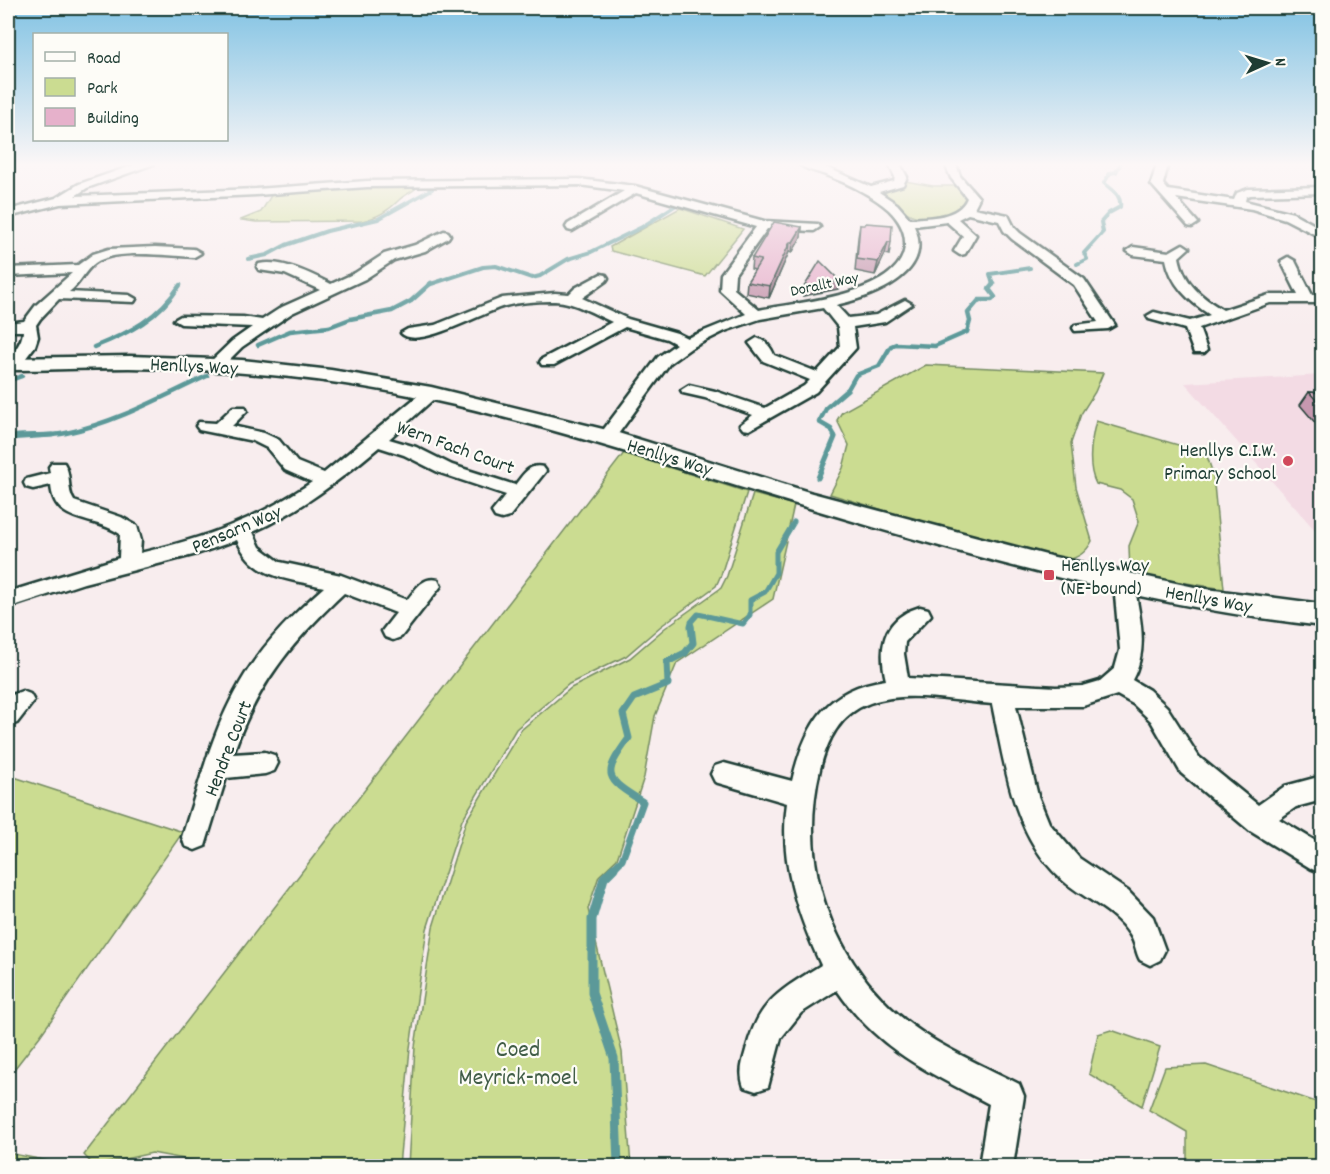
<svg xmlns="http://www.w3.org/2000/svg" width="1330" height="1174" viewBox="0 0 1330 1174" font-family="Dekko,sans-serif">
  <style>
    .built { fill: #f3dbe4 }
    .green { fill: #cbdc91; stroke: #758c62; stroke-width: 1.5 }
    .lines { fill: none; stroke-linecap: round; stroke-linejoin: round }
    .stream-far4 { stroke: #5c9999; stroke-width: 4 }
    .stream-far3 { stroke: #5c9999; stroke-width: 4.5 }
    .stream-far2 { stroke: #5c9999; stroke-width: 5 }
    .stream-far1 { stroke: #5c9999; stroke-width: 7 }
    .stream { stroke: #5c9999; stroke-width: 9 }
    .minor-casing { stroke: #1f3d34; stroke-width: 5 }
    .tertiary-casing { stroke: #1f3d34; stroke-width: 5 }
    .minor { fill: #fdfcf7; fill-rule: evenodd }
    .tertiary { fill: #fdfcf7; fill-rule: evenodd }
    .wall { fill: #c698af; stroke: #1f3d34; stroke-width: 1.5 }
    .shaded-wall { fill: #a17c8e; stroke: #1f3d34; stroke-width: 1.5 }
    .building { fill: #e6b1cb; stroke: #1f3d34; stroke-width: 1.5 }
    .poi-dot { fill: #d1495b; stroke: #fdfcf7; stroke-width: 2 }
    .labels { text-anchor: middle; stroke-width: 4.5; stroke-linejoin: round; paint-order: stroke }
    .far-street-label { font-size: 16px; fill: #1f3d34; stroke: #fdfcf7 }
    .street-label { font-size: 20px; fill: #1f3d34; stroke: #fdfcf7 }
    .poi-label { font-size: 20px; fill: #1f3d34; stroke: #fdfcf7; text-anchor: end }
    .near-park-label { font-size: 24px; fill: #415d47; stroke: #fdfcf7 }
  </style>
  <rect width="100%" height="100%" fill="#f8edee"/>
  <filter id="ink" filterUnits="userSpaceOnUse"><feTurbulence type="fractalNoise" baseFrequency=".0167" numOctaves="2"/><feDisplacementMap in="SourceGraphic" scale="12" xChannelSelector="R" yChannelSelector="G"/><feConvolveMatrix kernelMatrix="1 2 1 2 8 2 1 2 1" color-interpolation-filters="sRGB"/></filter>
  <g filter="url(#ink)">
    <path class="built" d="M1322,375V538L1185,383Z"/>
    <path class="green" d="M905,181L933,186H959L967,200C957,214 926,222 910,214C901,210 892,199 884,193Z
      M370,186H419C413,192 405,194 399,200C388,211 378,217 362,221L256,222L241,220L261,212L272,194Z
      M680,208L743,229L705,276L611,251L610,247Z
      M926,365L1103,373L1095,392L1081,414L1071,443L1076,487L1092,541C1087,551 1078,558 1067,560L933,525L830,494L843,468L849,445L837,420L842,412Z
      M1096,421L1206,453L1213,474L1224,589L1130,574L1129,546L1139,521L1132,499L1120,490L1096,484C1087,466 1091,440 1096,421Z
      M624,453L747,492L721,575L716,586L661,626L626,656L569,684L516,729L462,820L427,929L410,1048L399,1166H222L152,1153L94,1166L84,1155Z
      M753,494L794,505L773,599L677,663L655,716L644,777L617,859L599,876L588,909L622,1052L631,1166H408L415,1047L433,927L466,821L521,730L571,688L630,658L665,628L721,588L727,576Z
      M8,775L183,832L40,1036L8,1077Z
      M1111,1030L1160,1047L1142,1106L1089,1074L1098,1034Z
      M1206,1065L1322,1104V1166H1187V1132L1149,1110L1165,1067Z
      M8,1153L59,1163L56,1166H8Z"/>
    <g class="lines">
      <path class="stream-far4" d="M248,259L267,255L286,245L327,231L378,219L432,189
        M1077,264L1087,259L1084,253L1103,232L1101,222L1109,213L1120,207C1122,195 1112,190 1104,183L1110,173L1116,172L1120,164
        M428,285L483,267L496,266L532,278L540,276L568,259L591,252L642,227L676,205
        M993,285L990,274L1030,268"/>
      <path class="stream-far3" d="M258,345L290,331L329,327L350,319L392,311L411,301L431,283
        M94,347C129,333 159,318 180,285
        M8,381L22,376
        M16,436C32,434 50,437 66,433C115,423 162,397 207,376
        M835,436L831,429L819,422L827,407L848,389L856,375L879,366L891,346L896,344L935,346L967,332L970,321L968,313L979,300H992L995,297L989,289L994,283"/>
      <path class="stream-far2" d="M8,438L52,435
        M818,478L835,437L834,435
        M692,628L691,622L698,614L743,624L750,615V600L765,592L776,573V552L794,522"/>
      <path class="stream-far1" d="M613,869L622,860L643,802C604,778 602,775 629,738L623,714L634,698L668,684L667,662L685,653L693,643L691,626"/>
      <path class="stream" d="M614,868L604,878L592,919V993L614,1058L618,1166"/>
      <defs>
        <path id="minor" d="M137,164H154L87,188L75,196L256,189L367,181L579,179L635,186L764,221L818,224L820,227L814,231L767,229L735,274L734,289L759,310C796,302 901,296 905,246C906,231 899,220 889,210C872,195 849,184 828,176C819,172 806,170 799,164L823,166L871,187L894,181L895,177L889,164H900L907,177L903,185L879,192L897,204L910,219C930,217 958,219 967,198L951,178L945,164H956L960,176L979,198L974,208L1008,215L1014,227L1020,233L1084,279L1115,325L1108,329L1075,331L1073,328L1075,325L1098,322L1074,285L1012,239L1004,231L999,221L968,214L958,219L976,235L965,254L960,255L954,251L963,236L947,222L914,226C936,274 872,297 836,305L848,318L876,315L905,300L912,304L885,322L853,327L856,348L816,392L749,430L743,429L740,425L753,415L705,398L683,393L681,390L689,385L715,391L765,408L804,386L810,380L763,361L749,343L757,338C766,341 771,347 774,355L817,372L840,347L838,327L823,308L760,319L725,331L691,348L670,363L613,441H601L598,437L658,357L676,344L667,339L625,327L554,365H542L540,362L542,359L612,322C594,314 575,302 555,301C540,301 519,302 505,306C485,311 417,351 401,333L408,329L435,325L502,298L555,293L569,294L575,288L601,274L606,275L608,278L606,281L582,298L628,319L677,333L687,338L746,314L720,290L721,274L756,227L636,193L572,231L568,230L566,227L568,224L624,191L579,185L367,187L256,195L60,204L8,217V210L56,198L79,184Z
          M1157,164H1168L1163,184L1168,190L1234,200L1237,193L1248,189L1322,187V193L1250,195L1246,197L1245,201L1293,213L1322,229V238L1285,219L1252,209L1176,198L1198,223L1192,227L1188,226L1151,184Z
          M444,231L448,232L450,235L448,238L425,251L394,260L365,279L292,313L242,347L221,368L215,370L207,365L232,341L252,327L181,324L174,320L181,316L243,317L262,320L282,307L320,290L285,274L259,270L257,267L259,264C282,259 311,274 331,284L355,273L384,254L415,245Z
          M1183,244L1189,248L1179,257C1184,283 1201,297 1223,310L1269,295H1298L1281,261L1288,257L1295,261L1312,295H1322V303H1270L1199,328L1207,350L1204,353H1194L1185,329L1149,319L1147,316L1154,312L1190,321L1210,315C1189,301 1171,285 1166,259L1133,255L1127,251L1133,247L1169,252Z
          M155,247L194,249L201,253L194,257C169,256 116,248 95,263C84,271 80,284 69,292L129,295L136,299L134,302L59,299L40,319L36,325L38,337L35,346L19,367H8C8,354 22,347 23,331H8V323L24,321L36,305L72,273L8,276V268L78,265L93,254L109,249Z
          M431,388L437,390L439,393L437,396L389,439L416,447L452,465L515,485C523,475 529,463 543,467L546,471L509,517L502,519L495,517L492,512L506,495L440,473L404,455L379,447C340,480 300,511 253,532L260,547L280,562L341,575L407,600C416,589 423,576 438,580L441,586L401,637L393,640L385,637L382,631L396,613L344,593C291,643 257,684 233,754L265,752L274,755L278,763L274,771L265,774L226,778L205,846L195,850L185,846L182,837C199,785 212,731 240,683C261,646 292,615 324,587C286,578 254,579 237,540L197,554L84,583L8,608V592L119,558L120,534C94,515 54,526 51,485L33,489L26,487L24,483L26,479L50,473L49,467L52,463H64C72,475 66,489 74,501L121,517L137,526L141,540L140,553C206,538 255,520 312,482L285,470L267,448L253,441L199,430L196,426L199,422L216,423L233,407H245L247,411L232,426L264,433L279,440L297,462L324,473L425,390Z
          M1124,576L1131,579L1134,584C1140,618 1149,649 1132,680L1149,690L1167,707L1199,757L1258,805L1285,786L1322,776V800L1296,807L1279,819L1322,845V873L1312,869L1250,831L1181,773L1151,721L1133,704L1117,695L1083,706H1016L1038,796L1049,823L1079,858L1128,891L1153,917L1165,950L1160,960L1150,965L1140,960C1136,953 1135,942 1130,935C1113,908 1081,898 1059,877C1012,832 1005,765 992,704C953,701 907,690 870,703C839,714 827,741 820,769C800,854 823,937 884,1001C920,1039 972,1060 1019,1084L1024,1096L1013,1166H979L989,1104C927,1071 878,1050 837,990L801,1013L781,1038L768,1087L756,1091L744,1087C739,1073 742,1064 746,1050C759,1000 780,991 821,965C797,913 779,861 787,803L715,782L711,774L715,766L724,763L792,781C805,726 825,688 886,680C878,647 883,618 920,607L928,609L931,615L905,642L904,654L908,678L1056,687L1083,686L1100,681L1115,668L1120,650L1114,584L1117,579Z
          M22,691L30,694L34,701L17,723L8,726V700L14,694Z"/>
        <path id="tertiary" d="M130,356L242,360L331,370L431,387L615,432L812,493L1050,556L1199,588L1322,604V626C1144,606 968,556 796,504C675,468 556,427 432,400C333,378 230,369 129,368C89,368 48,370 8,370V358Z"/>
      </defs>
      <use href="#minor" class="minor-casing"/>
      <use href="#tertiary" class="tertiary-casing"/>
      <use href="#minor" class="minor"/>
      <use href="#tertiary" class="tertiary"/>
    </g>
    <path class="wall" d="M860,225L891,242L889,255L885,254L875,275L855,271L858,237Z
      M802,227L801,237L792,253L789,252L769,298L746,293L747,282L755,270L751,269L752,258Z
      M1309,392L1323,393V432L1300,405Z"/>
    <path class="shaded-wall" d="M802,227L801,237L792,253L793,242Z
      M790,242L789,252L769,298L770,286Z
      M888,242L885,254L875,275L878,262Z
      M840,281L838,289L803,296L804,287Z"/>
    <path class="building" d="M774,222L802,227L793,242H790L770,286L747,282L761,260L752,258Z
      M866,223L892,225L891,242H888L878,262L857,259L860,225H865Z
      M820,261L840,281L804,287Z
      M1309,392L1323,393V408Z"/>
  </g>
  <linearGradient id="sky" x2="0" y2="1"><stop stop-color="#80c2e3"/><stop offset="0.5" stop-color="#fcf7f7"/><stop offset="1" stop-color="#fcf7f7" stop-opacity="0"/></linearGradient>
  <rect width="1330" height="329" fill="url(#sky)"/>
  <g class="poi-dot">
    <circle cx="1288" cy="461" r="6"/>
    <rect x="1043" y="569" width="12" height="12" rx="3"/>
  </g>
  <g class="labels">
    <g class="far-street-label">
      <text transform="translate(824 283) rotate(-12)" y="6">Dorallt Way</text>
    </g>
    <g class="street-label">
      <text transform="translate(194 365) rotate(3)" y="7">Henllys Way</text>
      <text transform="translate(456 446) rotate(20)" y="7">Wern Fach Court</text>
      <text transform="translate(670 456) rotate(17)" y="7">Henllys Way</text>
      <text transform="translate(236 528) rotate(-23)" y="7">Pensarn Way</text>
      <text transform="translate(1209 598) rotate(10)" y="7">Henllys Way</text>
      <text transform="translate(227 748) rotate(-69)" y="7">Hendre Court</text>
    </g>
    <g class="poi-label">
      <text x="1276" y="456">Henllys C.I.W.<tspan x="1276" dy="23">Primary School</tspan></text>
      <text x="1061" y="571" text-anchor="start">Henllys Way<tspan x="1061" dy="23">(NE-bound)</tspan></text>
    </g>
    <g class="near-park-label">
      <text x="518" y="1056">Coed<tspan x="518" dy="28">Meyrick-moel</tspan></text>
    </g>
  </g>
  <rect width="1330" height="1174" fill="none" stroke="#fdfcf7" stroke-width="30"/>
  <rect x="15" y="15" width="1300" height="1144" fill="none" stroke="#1f3d34" stroke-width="2" filter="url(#ink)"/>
  <rect x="33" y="33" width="195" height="108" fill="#fdfcf7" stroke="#a4b0a9" stroke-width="1.5"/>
  <rect x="45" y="52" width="30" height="9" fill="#fdfcf7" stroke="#a4b0a9" stroke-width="1.5"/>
  <text x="87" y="63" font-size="18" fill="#1f3d34">Road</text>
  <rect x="45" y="78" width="30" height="18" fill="#cbdc91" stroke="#a4b0a9" stroke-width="1.5"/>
  <text x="87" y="93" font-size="18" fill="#1f3d34">Park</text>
  <rect x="45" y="108" width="30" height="18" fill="#e6b1cb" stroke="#a4b0a9" stroke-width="1.5"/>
  <text x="87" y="123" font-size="18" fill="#1f3d34">Building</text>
  <g transform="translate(1267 63) rotate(86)" stroke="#fdfcf7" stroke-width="4.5" paint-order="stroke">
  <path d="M0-4.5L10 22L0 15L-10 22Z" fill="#1f3d34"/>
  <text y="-9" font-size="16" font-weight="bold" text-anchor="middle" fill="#1f3d34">N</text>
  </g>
</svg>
